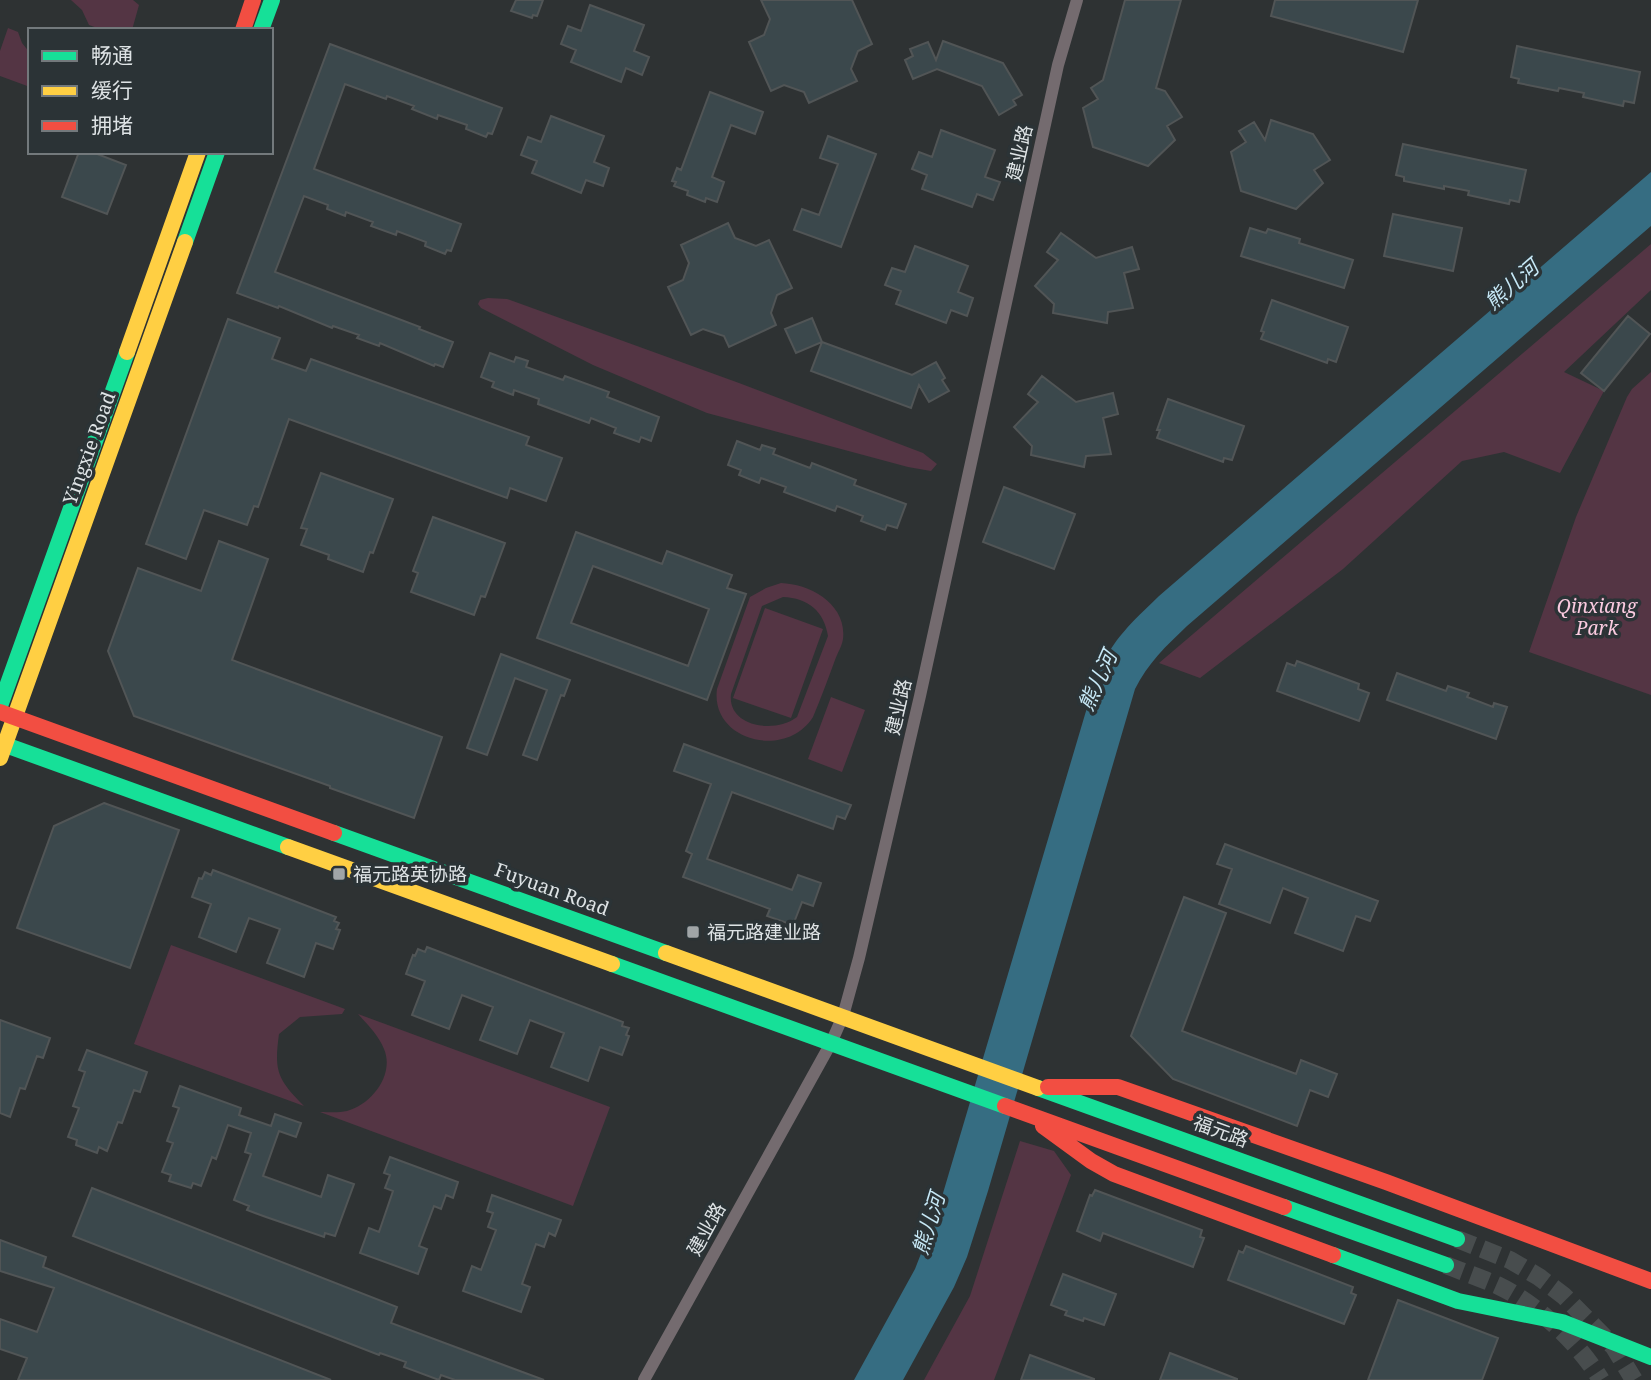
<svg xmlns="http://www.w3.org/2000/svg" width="1651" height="1380" viewBox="0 0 1651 1380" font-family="'Noto Serif','Noto Sans SC',serif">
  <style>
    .green { fill: #543544; fill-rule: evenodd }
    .water { fill: #366d82 }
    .building { fill: #3b484c; stroke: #515556; stroke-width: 2; fill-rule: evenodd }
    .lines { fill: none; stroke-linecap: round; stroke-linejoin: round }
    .secondary-tunnel { stroke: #484d4e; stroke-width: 18; stroke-dasharray: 18 9; stroke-linecap: butt }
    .street { stroke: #746b6f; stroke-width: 12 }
    .fast { stroke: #16e098; stroke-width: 16 }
    .slow { stroke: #ffcf43; stroke-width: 16 }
    .jam { stroke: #f24e42; stroke-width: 16 }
    .poi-dot { fill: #a0a5a7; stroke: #2b3336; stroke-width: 2.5 }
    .labels { text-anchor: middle; stroke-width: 7; stroke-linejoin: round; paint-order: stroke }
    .street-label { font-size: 19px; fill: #dee3e5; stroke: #2b3336 }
    .park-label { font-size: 19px; font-style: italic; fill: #fbcbe0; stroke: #2b3336 }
    .poi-label { font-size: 19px; fill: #dee3e5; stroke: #2b3336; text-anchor: start }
    .water-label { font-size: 21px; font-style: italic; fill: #c7e9f7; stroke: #2b3336 }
  </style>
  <rect width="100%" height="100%" fill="#2e3233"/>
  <path class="green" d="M71,0H133L139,5L132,30H103L89,25L82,10Z
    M8,28L18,32L22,43L30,53V87L0,76V51Z
    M1651,244V290L1564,372L1604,391L1560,473L1504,452L1462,461L1343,569L1200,678L1159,663Z
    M488,298L507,299L739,383L923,453L937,464L931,471L908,467L707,413L593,365L481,308L478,304L480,300Z
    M1651,372V695L1529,652L1576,517L1627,397L1632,389Z
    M781,583C810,584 847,604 843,639C842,646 837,654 835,660C828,679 821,698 813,717C786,760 710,741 717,689L750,597L766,588ZM783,597C808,598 824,611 828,636L797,717C775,734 727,727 731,694L762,606Z
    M765,608L823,629L791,718L733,698Z
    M831,697L865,710L842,772L808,759Z
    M171,945L345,1009L342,1014L300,1017L279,1034C274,1071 277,1079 304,1106L134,1044Z
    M358,1014L610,1107L573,1206L320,1112C328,1112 339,1113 347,1111C371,1105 395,1075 384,1049C379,1036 368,1025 358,1014Z
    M1020,1141L1054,1151L1071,1175L994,1380H924L970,1296Z"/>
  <path class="water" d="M1651,172V226L1187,626C1166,646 1148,663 1135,689L988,1191L967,1257L954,1287L903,1380H854L915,1269L938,1210L1097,674C1114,638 1131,623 1159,596Z"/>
  <path class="building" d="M516,0H543L537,16L533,15L532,18L511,11Z
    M761,0H852L872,44L858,51L851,69L857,81L809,103L804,92L784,85L771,91L749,42L764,35L770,19Z
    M1125,0H1181L1156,88L1165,91L1182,117L1167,126L1175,140L1148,166L1093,147L1083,108L1098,99L1091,88L1103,80Z
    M1275,0H1418L1403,52L1271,16Z
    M590,5L644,25L634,51L649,57L642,75L626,68L621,82L571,62L576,50L561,44L568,26L581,31Z
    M943,41L1003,63L1022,95L1013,100L1016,105L999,115L982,86L937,69L913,79L905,60L913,56L910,49L928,42L936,60Z
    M330,44L502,108L492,134L488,133L486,137L466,129L467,125L438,115L437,119L412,109L414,106L387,96L386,99L345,84L314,169L461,224L451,251L447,250L445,254L425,246L426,242L397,231L396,235L371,226L373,222L346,212L345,216L327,209L328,205L304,196L275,272L420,327L419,329L453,342L443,367L435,364L434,366L380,343L379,346L357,338L359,335L333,326L332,328L279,306L278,308L237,293Z
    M1517,46L1640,72L1634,103L1624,101L1623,106L1583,97L1584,93L1559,88L1558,91L1518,83L1519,79L1511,77Z
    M710,92L763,112L755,134L731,125L712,177L724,182L717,202L706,198L705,202L687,195L688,191L674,186L676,182L672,181L677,168L681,170Z
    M551,116L604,136L594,162L609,168L603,186L586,180L581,193L532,173L537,161L521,155L528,137L541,142Z
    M1271,120L1313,134L1330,160L1314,170L1323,183L1296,209L1241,191L1231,152L1246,142L1239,131L1254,122L1265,140Z
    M941,130L995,150L985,177L1000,182L993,200L977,194L972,207L922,189L927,175L912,169L919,152L932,157Z
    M828,136L876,154L841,247L794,230L802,209L819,215L838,164L820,158Z
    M1403,144L1526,170L1519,202L1510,200L1509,204L1468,195L1469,191L1444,186V189L1404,181V177L1396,175Z
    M79,152H92L126,165L107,214L62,197Z
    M1393,214L1462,228L1453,271L1384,256Z
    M728,223L735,238L756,246L769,240L792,288L777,295L771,313L776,325L729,347L724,336L703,329L691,335L668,287L683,280L689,263L681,245Z
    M1250,228L1266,233L1268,229L1300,239L1299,243L1353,260L1344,288L1241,256Z
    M1061,233L1096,258L1132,247L1139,269L1124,273L1133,308L1108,312L1107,323L1053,313L1054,304L1035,286L1058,260L1047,252Z
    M915,246L968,266L958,292L973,298L967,316L951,310L946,323L896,304L901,291L885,285L892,268L905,272Z
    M1272,300L1348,327L1336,362L1328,359L1327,363L1261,339L1264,332L1261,331Z
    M1628,316L1650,334L1604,391L1581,373Z
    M812,318L822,342L796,353L785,329Z
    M228,319L280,338L272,359L306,371L311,359L529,437L526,445L562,458L546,501L510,488L507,498L289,419L258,507L254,506L247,525L204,510L186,559L146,544Z
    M822,342L912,375L936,362L945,378L942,380L949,391L929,402L919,385L911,408L811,371Z
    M490,353L514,362L516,357L528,361L526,367L563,380L565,376L609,392L607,397L659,417L651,441L641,437L639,442L614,433L616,428L591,418L589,423L538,404L539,399L514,390L513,395L492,387L494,382L481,377Z
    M1042,376L1076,402L1113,393L1118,414L1103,418L1111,454L1086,456L1084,467L1031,455L1032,446L1014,427L1038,402L1028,394Z
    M1168,399L1244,426L1232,460L1224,458L1223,462L1157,438L1160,430H1157Z
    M737,441L760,450L762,445L775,449L773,454L810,468L812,463L856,480L854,485L906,504L897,528L887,525L885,530L861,521L863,516L837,506L835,511L784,492L786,487L761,478L759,483L739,475L741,470L728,465Z
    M321,473L393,499L373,553L370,552L363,572L328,559L329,555L301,545L307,529L301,528Z
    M1004,487L1075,514L1054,569L983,542Z
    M433,517L505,543L485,597L481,596L474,615L411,592L418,573L413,571Z
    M576,532L662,564L667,551L732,575L727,588L746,594L707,700L537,638ZM593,566L709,609L688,666L571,623Z
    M219,541L268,559L232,660L442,737L414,818L330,788V786L134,716L108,651L138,568L201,591Z
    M501,654L570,680L564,696L561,695L537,760L523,755L547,690L515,678L487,755L467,748Z
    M1297,661L1359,684L1358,689L1369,693L1359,721L1277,691L1287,663L1295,666Z
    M1397,673L1446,691L1448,686L1469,693L1467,697L1493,707L1494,703L1507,707L1496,739L1387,700Z
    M684,744L851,805L845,819L837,816L833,829L732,792L707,859L792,890L798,875L821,883L813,906L802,902L793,925L767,916L770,909L683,877L692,854L686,851L711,784L674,771Z
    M104,803L179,830L130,968L17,928L54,826Z
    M1225,844L1378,901L1370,921L1356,916L1343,951L1295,933L1308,898L1283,888L1270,923L1219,904L1232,869L1217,864Z
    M213,870L336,917L334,921L339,923L336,929L340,930L333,949L316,943L304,977L267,963L280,929L249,918L236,952L199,937L211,904L192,897L199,878L202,879L205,872L211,875Z
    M1184,897L1226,913L1182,1031L1296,1074L1301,1060L1337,1074L1328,1097L1310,1090L1297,1126L1173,1079L1131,1036Z
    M427,947L623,1022L622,1026L629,1028L626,1035L629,1036L622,1055L600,1047L588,1081L551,1067L564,1033L530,1020L517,1054L480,1040L493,1007L462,995L449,1029L412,1015L425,981L406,974L413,955L415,956L418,949L425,952Z
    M0,1020L50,1038L43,1058L37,1056L25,1089L20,1088L10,1117L0,1113Z
    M87,1050L147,1072L140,1092L134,1090L122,1123L118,1122L107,1151L99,1147L97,1153L76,1145L77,1140L68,1137L79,1108L73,1106L85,1072L79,1070Z
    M180,1086L241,1108L239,1115L271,1126L275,1114L301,1123L296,1137L279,1131L263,1176L321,1197L328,1175L354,1184L335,1236L325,1233L324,1237L266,1217L247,1210L249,1206L234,1200L251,1154L245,1152L251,1133L228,1125L216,1159L212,1157L201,1186L193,1183L191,1188L169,1181L171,1175L162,1172L173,1143L167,1141L179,1108L173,1106Z
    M390,1157L458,1182L453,1198L446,1195L441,1209L434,1206L419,1246L427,1249L418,1274L360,1253L369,1228L379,1232L393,1191L385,1188L390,1175L384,1173Z
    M92,1188L397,1307L391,1323L544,1380H455L441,1375L439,1380L404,1367L406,1362L380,1353L379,1355L73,1236Z
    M1095,1190L1202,1230L1200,1237L1204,1238L1193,1267L1103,1233L1100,1241L1077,1231L1090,1195L1092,1196Z
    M492,1195L561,1220L555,1236L549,1233L544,1247L536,1244L522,1284L530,1287L521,1312L463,1291L472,1266L481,1270L496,1230L488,1227L493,1213L487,1211Z
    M0,1240L46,1257L43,1267L331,1380H18L27,1358L0,1349V1319L37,1332L54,1288L0,1271Z
    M1246,1246L1353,1287L1351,1293L1356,1295L1344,1324L1228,1280L1239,1251L1243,1253Z
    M1063,1274L1116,1294L1104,1325L1084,1318L1083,1321L1065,1315L1067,1311L1051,1305Z
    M1398,1300L1498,1338L1482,1380H1368Z
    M1170,1353L1237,1379V1380H1160Z
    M1030,1355L1094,1379V1380H1021Z"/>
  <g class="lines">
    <path class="secondary-tunnel" d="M1457,1239L1510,1260L1539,1277L1564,1296L1614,1347L1634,1380
      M1446,1265C1463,1272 1481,1278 1497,1285C1537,1304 1578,1342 1601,1380"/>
    <path class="street" d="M644,1380L831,1043L843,1016L859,958L920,696L1058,65L1077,0"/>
    <path class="fast" d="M261,30L272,0
      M185,242L217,152
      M0,706L127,352
      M0,743L288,847
      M334,833L666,953
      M612,964L1005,1106
      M1038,1088L1457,1239
      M1284,1207L1446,1265
      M1333,1255L1458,1301L1562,1322L1651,1357"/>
    <path class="slow" d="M127,352L198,152
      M0,758L185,242
      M288,847L612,964
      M666,953L1038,1088"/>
    <path class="jam" d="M243,30L253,0
      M0,712L334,833
      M1048,1087H1118L1386,1182L1651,1281
      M1005,1106L1284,1207
      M1043,1126L1091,1161L1114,1174L1333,1255"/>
  </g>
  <g class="poi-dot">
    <rect x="332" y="867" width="14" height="14" rx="3.5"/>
    <rect x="686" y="925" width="14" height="14" rx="3.5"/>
  </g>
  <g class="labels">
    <g class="street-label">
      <text transform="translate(1019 153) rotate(-77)" y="7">建业路</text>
      <text transform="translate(89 448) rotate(-70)" y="7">Yingxie Road</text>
      <text transform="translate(898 707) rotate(-77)" y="7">建业路</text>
      <text transform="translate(552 889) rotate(20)" y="7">Fuyuan Road</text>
      <text transform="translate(1221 1131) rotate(20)" y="7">福元路</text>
      <text transform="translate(706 1229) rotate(-61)" y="7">建业路</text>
    </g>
    <g class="park-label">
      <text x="1597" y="613">Qinxiang<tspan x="1597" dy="22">Park</tspan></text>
    </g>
    <g class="poi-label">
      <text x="353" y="881">福元路英协路</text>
      <text x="707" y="939">福元路建业路</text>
    </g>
    <g class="water-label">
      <text transform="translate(1512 285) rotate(-41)" y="7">熊儿河</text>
      <text transform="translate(1098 681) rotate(-66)" y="7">熊儿河</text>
      <text transform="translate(929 1224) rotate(-73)" y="7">熊儿河</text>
    </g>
  </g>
  <rect x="28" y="28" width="245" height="126" fill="#2b3336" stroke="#73797c" stroke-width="2"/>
  <rect x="42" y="51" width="35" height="10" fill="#16e098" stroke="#73797c" stroke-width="2"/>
  <text x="91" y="63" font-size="21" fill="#dee3e5">畅通</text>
  <rect x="42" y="86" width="35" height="10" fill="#ffcf43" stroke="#73797c" stroke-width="2"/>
  <text x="91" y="98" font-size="21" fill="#dee3e5">缓行</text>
  <rect x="42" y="121" width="35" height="10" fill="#f24e42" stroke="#73797c" stroke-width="2"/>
  <text x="91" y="133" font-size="21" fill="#dee3e5">拥堵</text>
</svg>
